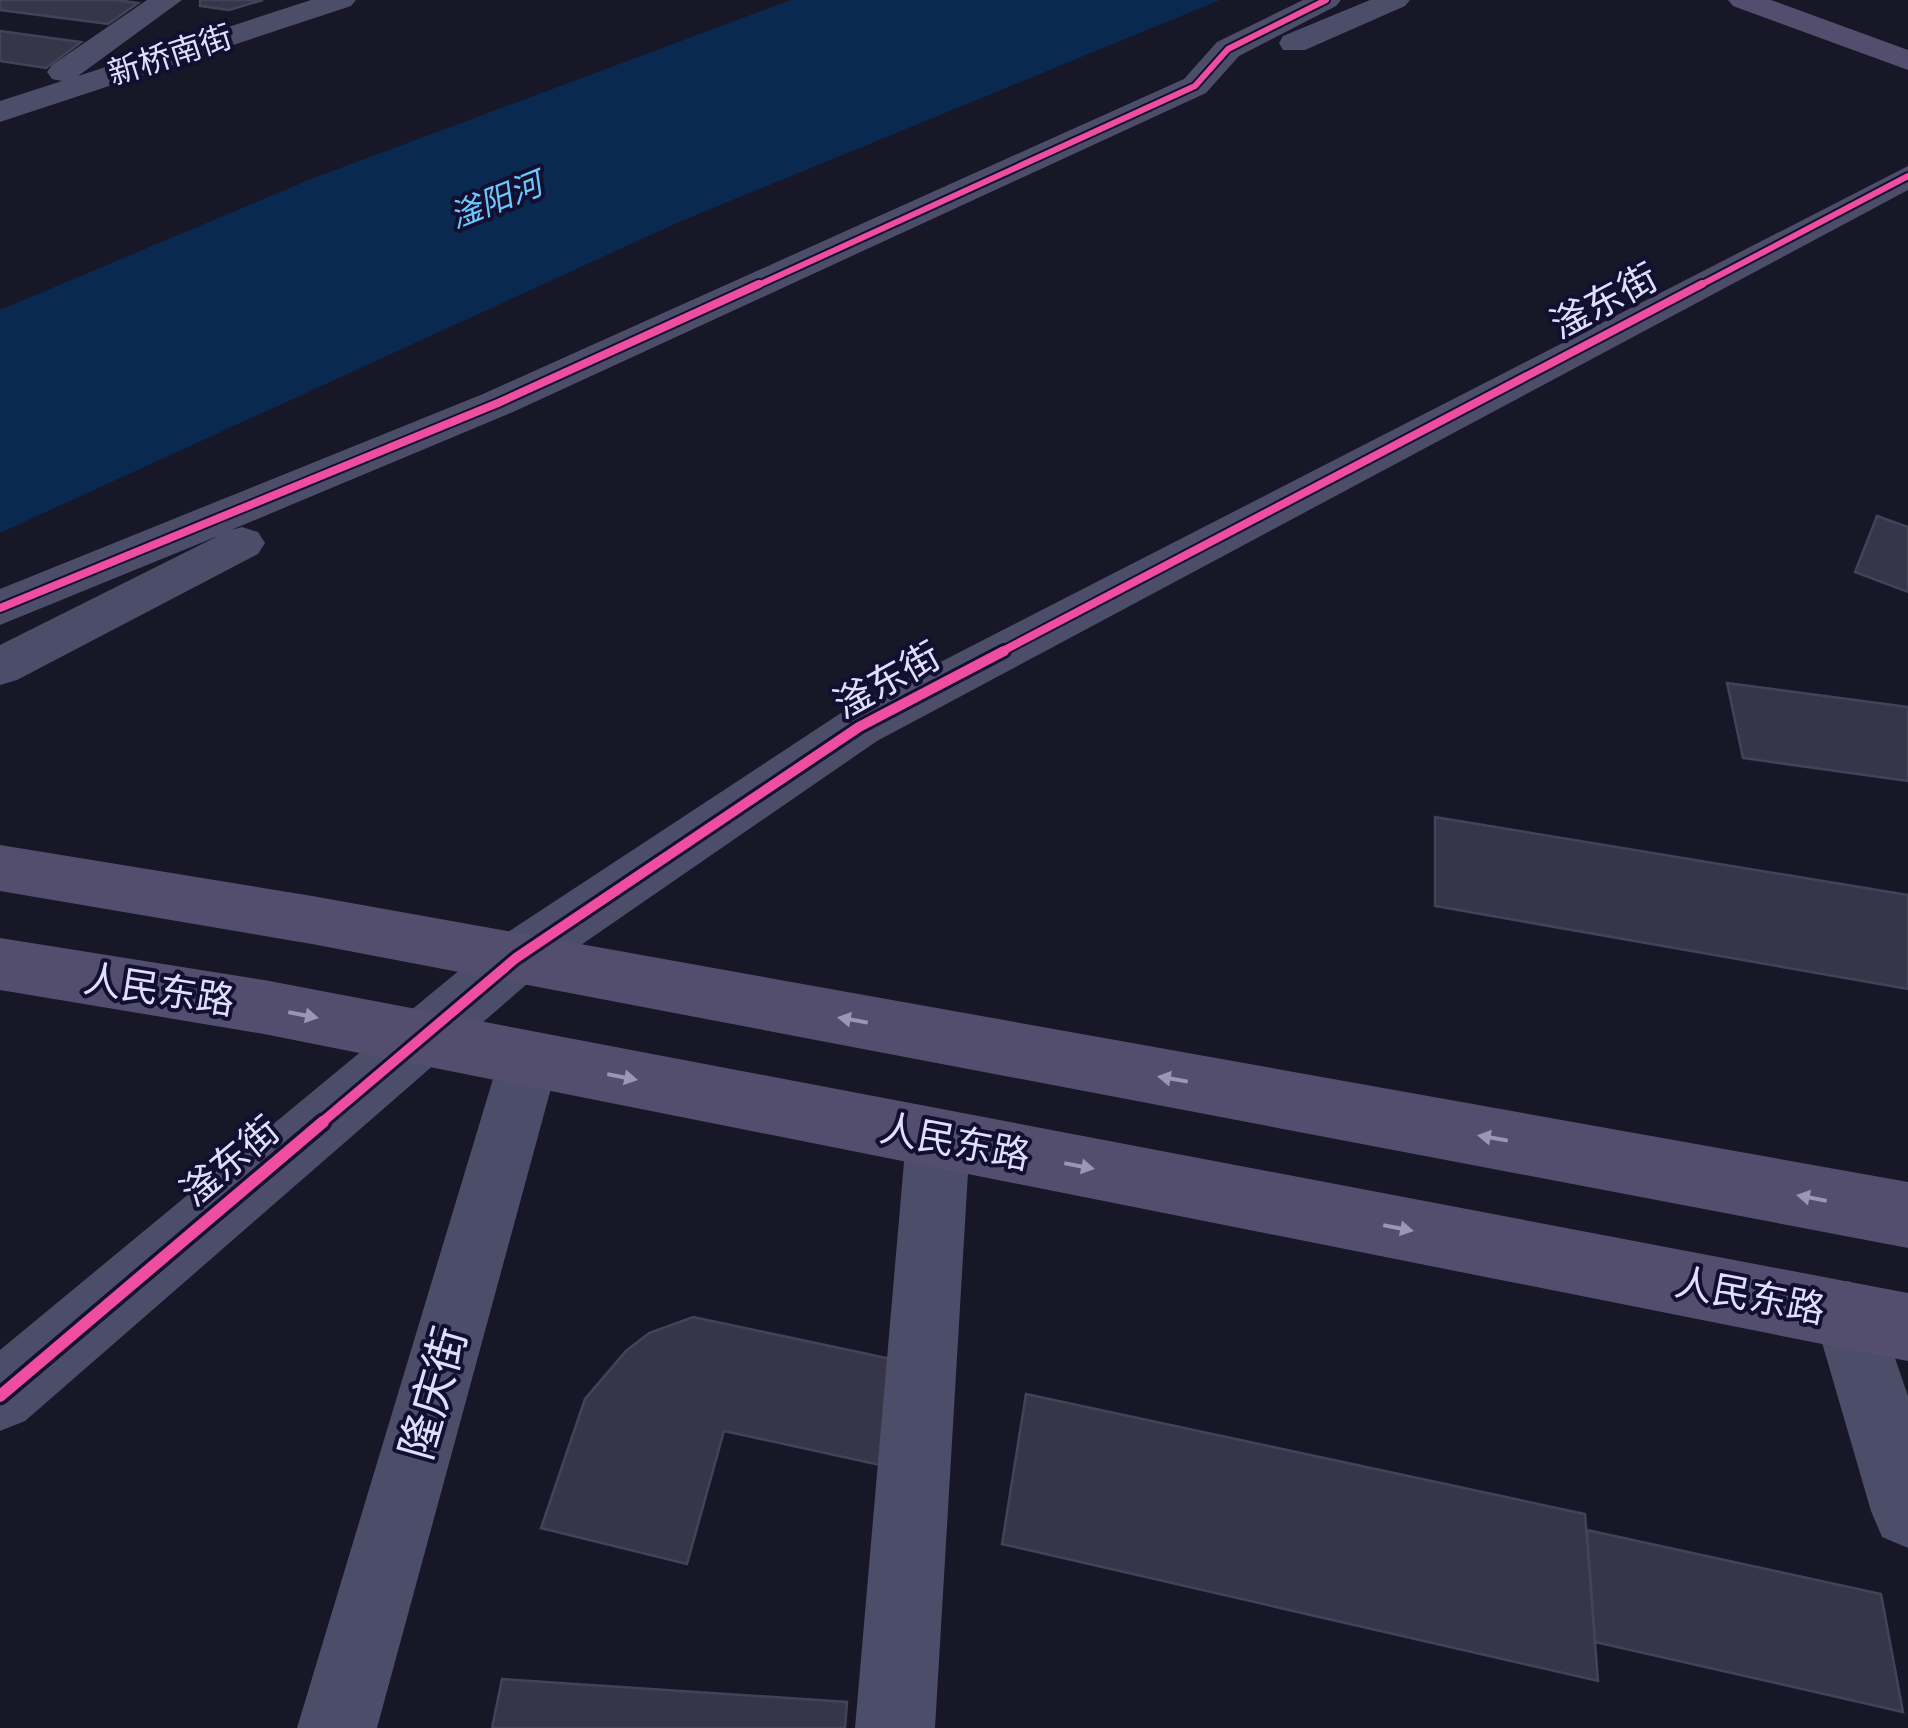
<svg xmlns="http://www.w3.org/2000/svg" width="1908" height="1728" viewBox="0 0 1908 1728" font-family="Karla,'Noto Sans SC',sans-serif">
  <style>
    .water { fill: #092951 }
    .building { fill: #373649; stroke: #44425b; stroke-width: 2.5 }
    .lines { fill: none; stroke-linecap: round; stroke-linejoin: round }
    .minor { fill: #4b4d69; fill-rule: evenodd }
    .major { fill: #544e6e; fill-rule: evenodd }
    .cycleway-far3-casing { stroke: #120f30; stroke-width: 10 }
    .cycleway-far2-casing { stroke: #120f30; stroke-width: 12 }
    .cycleway-far1-casing { stroke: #120f30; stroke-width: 16 }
    .cycleway-casing { stroke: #120f30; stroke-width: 19 }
    .cycleway-far3 { stroke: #ef4d9e; stroke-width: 6 }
    .cycleway-far2 { stroke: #ef4d9e; stroke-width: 8 }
    .cycleway-far1 { stroke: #ef4d9e; stroke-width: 10 }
    .cycleway { stroke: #ef4d9e; stroke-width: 12 }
    .oneway { fill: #9a96b6 }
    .labels { text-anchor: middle; stroke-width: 8; stroke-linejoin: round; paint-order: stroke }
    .far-street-label { font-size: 32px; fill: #dfdeff; stroke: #120f30 }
    .far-water-label { font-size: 32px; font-style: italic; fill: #6cc7ff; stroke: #120f30 }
    .street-label { font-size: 38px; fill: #dfdeff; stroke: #120f30 }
    .near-street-label { font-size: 45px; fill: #dfdeff; stroke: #120f30 }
  </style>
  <rect width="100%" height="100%" fill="#181728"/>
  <path class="water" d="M791,0H1220L679,222L0,533V310L311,179Z"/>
  <path class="building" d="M0,0H117L138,3L108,24L0,10Z
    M200,0H263L229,10L200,6Z
    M0,31L81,42L46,68L0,61Z
    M1877,516L1908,527V592L1855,572Z
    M1727,683L1908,707V781L1743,758Z
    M1435,817L1908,895V989L1435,906Z
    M693,1317L924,1366L903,1470L724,1431L687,1564L541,1528L585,1399L626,1351L649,1333Z
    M1026,1394L1585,1514L1598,1681L1002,1544Z
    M1587,1530L1881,1594L1903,1712L1595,1642Z
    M502,1679L847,1702L845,1728H492Z"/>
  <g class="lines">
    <path class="minor" d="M147,0H182L78,76L311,0H356L351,6L0,122V101L62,81L52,79L47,72L52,65Z
      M1303,0H1341L1336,6L1239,56L1206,93L513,412L231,530L242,527L258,532L265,543L258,554L17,680L0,685V645L218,536L0,625V589L483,394L1184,79L1217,42Z
      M1370,0H1410L1405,6L1305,50H1283L1279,43L1283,36Z
      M1908,166V190L877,741L536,976L25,1421L0,1431V1350L496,940L841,713Z
      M529,1031L550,1039L559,1059L377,1728H297L499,1059L508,1039Z
      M938,1109L960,1118L970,1139L935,1728H855L906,1139L916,1118Z
      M1848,1281L1872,1291L1908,1396V1548L1882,1537L1871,1511L1814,1315L1824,1291Z"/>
    <path class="major" d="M1728,0H1771L1908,50V70L1733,6Z
      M0,845L312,896L1908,1182V1248L312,944L0,891Z
      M0,938L264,980L1908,1293V1361L264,1034L0,990Z"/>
    <defs>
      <path id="cycleway-far3" d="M754,287L1195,86L1228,49L1326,0
        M1697,287L1908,176"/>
      <path id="cycleway-far2" d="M0,608L498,403L759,284
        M999,653L1702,284"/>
      <path id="cycleway-far1" d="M320,1124L516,958L859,727L1004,651"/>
      <path id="cycleway" d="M0,1396L323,1122"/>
    </defs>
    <use href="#cycleway-far3" class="cycleway-far3-casing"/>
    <use href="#cycleway-far2" class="cycleway-far2-casing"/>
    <use href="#cycleway-far1" class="cycleway-far1-casing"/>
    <use href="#cycleway" class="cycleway-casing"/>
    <use href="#cycleway-far3" class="cycleway-far3"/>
    <use href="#cycleway-far2" class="cycleway-far2"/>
    <use href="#cycleway-far1" class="cycleway-far1"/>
    <use href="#cycleway" class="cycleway"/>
  </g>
  <defs><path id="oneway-solid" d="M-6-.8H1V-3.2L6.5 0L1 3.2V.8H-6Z" transform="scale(2.5)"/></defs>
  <g class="oneway">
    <use href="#oneway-solid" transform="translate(303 1015) rotate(11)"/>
    <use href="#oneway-solid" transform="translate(853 1020) rotate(-170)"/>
    <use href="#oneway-solid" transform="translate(622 1077) rotate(11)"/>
    <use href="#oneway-solid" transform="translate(1173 1079) rotate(-170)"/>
    <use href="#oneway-solid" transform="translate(1493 1138) rotate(-170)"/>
    <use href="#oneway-solid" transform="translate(1079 1166) rotate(11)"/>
    <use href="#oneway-solid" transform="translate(1812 1198) rotate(-169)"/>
    <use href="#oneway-solid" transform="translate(1398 1228) rotate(11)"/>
  </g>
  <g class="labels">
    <g class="far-street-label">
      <text transform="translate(170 55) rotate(-18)" y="11">新桥南街</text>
    </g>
    <g class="far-water-label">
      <text transform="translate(496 200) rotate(-22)" y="11">滏阳河</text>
    </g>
    <g class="street-label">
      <text transform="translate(1604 301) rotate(-28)" y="13">滏东街</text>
      <text transform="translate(887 680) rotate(-29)" y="13">滏东街</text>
      <text transform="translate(159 990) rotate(9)" y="13">人民东路</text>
      <text transform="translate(955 1142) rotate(11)" y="13">人民东路</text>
      <text transform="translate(230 1161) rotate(-40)" y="13">滏东街</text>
      <text transform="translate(1750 1296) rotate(11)" y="13">人民东路</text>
    </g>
    <g class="near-street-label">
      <text transform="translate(433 1393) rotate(-74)" y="16">隆庆街</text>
    </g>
  </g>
</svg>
